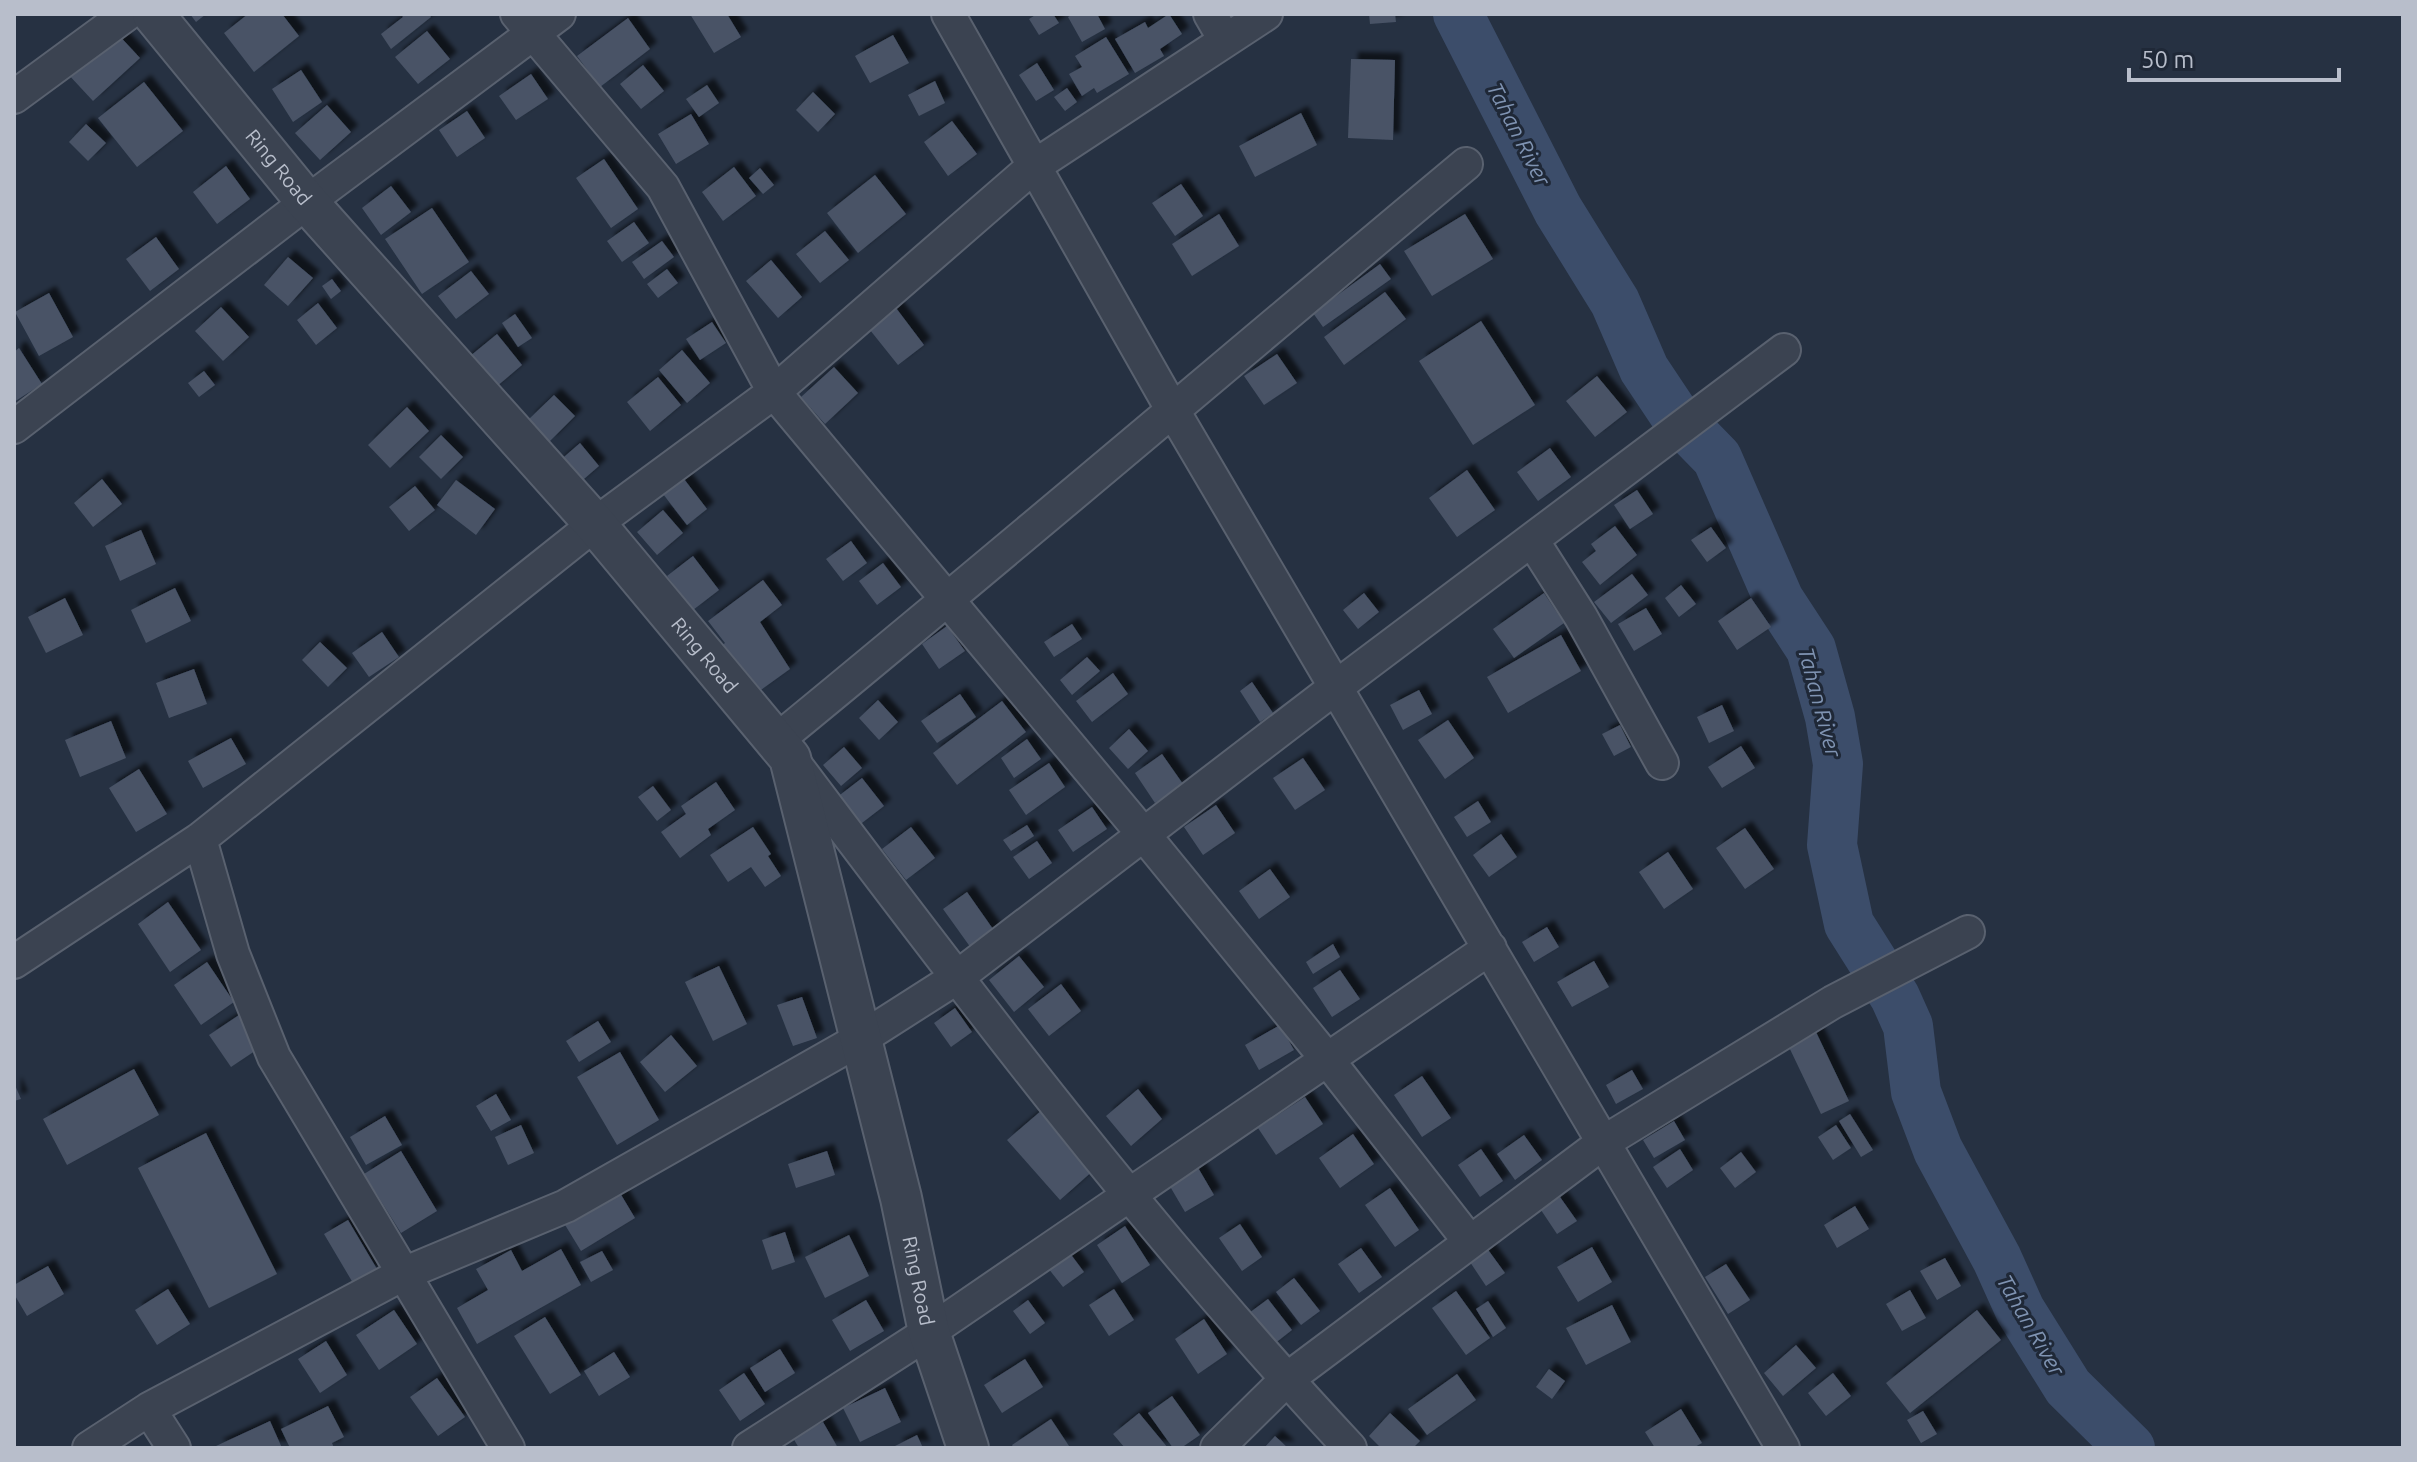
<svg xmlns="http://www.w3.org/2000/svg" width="2417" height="1462" viewBox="0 0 2417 1462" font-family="Ubuntu,sans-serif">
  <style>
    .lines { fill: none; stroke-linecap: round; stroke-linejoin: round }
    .river { stroke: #3c4d6a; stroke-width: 50 }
    .building { fill: #485366; filter: url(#shadow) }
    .minor-casing { stroke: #59616f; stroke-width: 36 }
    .tertiary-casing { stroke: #59616f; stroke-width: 44 }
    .minor { stroke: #3b4351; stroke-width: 32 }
    .tertiary { stroke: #3b4351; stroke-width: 40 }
    .labels { text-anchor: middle; stroke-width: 6; stroke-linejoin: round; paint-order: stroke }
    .street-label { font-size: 20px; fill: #b8becb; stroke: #1f2837 }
    .water-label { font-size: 22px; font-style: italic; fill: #7f93b2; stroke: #1f2837 }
  </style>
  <defs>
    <filter id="shadow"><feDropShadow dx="7" dy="-7" stdDeviation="2" flood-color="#0009"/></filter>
  </defs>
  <rect width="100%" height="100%" fill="#263142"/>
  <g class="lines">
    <path class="river" d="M1458,14L1558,210L1615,302L1644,369L1674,414L1717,458L1779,600L1811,649L1830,717L1838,764L1832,845L1849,924L1895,997L1908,1026L1916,1092L1938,1150L1997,1259L2020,1310L2068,1387L2130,1448"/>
  </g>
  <path class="building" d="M190,14H206L196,22Z
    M248,14H282L299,36L254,72L224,33Z
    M401,14H429L431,17L391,49L381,34L403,17Z
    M690,14H727L741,37L714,53Z
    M1037,14H1053L1059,23L1039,35L1029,19Z
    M1073,14H1097L1105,29L1082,42L1068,17Z
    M1169,14L1182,34L1160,49L1164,56L1135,73L1115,39L1145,22L1148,28Z
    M1369,14H1395L1396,22L1370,24Z
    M628,18L650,49L600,87L577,56Z
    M114,30L140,58L93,101L67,73Z
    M427,31L450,59L418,84L395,57Z
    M893,35L909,63L870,83L855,56Z
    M1106,37L1129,74L1097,93L1094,88L1082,96L1069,74L1082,67L1075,56Z
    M1351,59L1395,60L1393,140L1348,138Z
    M1037,63L1054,90L1036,101L1019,75Z
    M643,65L664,91L641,109L620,84Z
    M301,70L322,102L293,122L272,89Z
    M531,74L548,99L516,120L499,96Z
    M935,81L945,103L919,116L908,95Z
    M144,82L183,131L137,167L98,118Z
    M707,85L719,103L699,117L686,99Z
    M1067,88L1077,102L1065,111L1054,97Z
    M813,92L835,114L818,132L796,110Z
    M327,105L351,132L320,160L295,133Z
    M467,111L485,138L457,157L439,130Z
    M1301,113L1317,145L1255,177L1239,146Z
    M691,114L709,144L676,164L658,134Z
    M952,121L977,154L948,176L924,142Z
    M86,124L106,143L88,161L69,142Z
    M604,159L638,209L611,228L576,178Z
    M226,166L250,199L217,224L193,192Z
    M734,167L756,196L723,221L702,192Z
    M760,168L774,185L763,194L749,178Z
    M875,175L906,214L858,253L827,213Z
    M1181,184L1203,216L1175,236L1152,203Z
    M391,186L411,212L381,235L362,208Z
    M432,208L469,262L422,294L385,239Z
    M1219,214L1239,246L1192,276L1172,244Z
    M1465,214L1493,259L1432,296L1404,251Z
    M634,222L649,243L622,262L607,241Z
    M825,231L849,260L820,283L796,254Z
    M156,237L179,269L150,291L126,259Z
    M662,241L674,257L644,279L632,262Z
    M288,257L313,278L288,306L264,285Z
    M771,260L802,297L778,318L746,281Z
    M1380,264L1391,279L1323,327L1313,313Z
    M667,269L678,283L658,298L647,284Z
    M471,271L489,294L456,319L438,296Z
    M332,279L341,291L331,299L322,286Z
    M1385,292L1406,319L1344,365L1324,337Z
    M49,293L73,337L39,356L15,312Z
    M318,303L337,328L316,345L297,320Z
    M893,304L924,345L898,365L866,325Z
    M221,307L249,337L223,361L195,331Z
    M515,314L532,338L518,347L502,323Z
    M1481,321L1535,405L1473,445L1419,361Z
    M712,322L726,343L700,360L686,339Z
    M497,334L522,365L490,392L464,361Z
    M19,348L42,384L14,402V352Z
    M682,350L710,383L687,403L659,370Z
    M1277,354L1297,383L1264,405L1244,376Z
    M834,367L858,393L825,424L801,397Z
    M204,371L215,385L199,397L188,383Z
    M1597,376L1627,412L1595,437L1566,401Z
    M658,377L681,405L650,431L627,402Z
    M554,395L575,416L549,442L528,420Z
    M407,407L429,431L390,468L368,445Z
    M441,435L463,457L441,479L419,457Z
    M580,443L599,466L577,485L557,463Z
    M1550,448L1571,477L1538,501L1517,472Z
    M1467,470L1495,510L1457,537L1429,498Z
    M102,479L122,504L93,527L74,503Z
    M684,479L707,509L687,525L663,494Z
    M456,480L495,509L476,535L437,505Z
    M415,486L435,510L409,531L389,507Z
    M1637,490L1653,514L1630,529L1614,505Z
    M663,510L683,533L657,555L637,532Z
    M1615,526L1637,555L1600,585L1582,562L1596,551L1591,544Z
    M1711,527L1726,548L1707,562L1691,540Z
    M141,530L156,564L120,581L105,546Z
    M851,541L867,563L843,581L826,559Z
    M693,556L719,590L693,610L667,576Z
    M883,563L901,587L877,605L859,581Z
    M1632,574L1648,595L1611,623L1594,602Z
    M763,580L782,605L760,622L790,669L758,692L720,647L725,643L708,621Z
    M1681,585L1696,604L1679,617L1665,598Z
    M175,588L191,621L146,643L131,610Z
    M1364,593L1379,612L1358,629L1343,610Z
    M1544,593L1564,623L1514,658L1493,629Z
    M65,598L83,635L46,653L28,617Z
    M1751,598L1771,627L1737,650L1718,621Z
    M1646,608L1662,634L1634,651L1618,624Z
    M1072,624L1082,639L1054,657L1044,642Z
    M947,626L965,651L939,669L922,644Z
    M382,632L399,657L369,677L352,653Z
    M1561,635L1581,671L1508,713L1487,677Z
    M320,642L347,668L328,687L302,660Z
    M1087,657L1100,671L1072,695L1060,680Z
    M194,669L207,704L169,718L156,683Z
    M1113,673L1128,694L1092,722L1076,701Z
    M1252,682L1273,713L1260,722L1240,691Z
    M1419,690L1432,714L1403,730L1390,705Z
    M960,694L976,717L937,743L921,721Z
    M878,700L898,722L879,740L859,718Z
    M1002,701L1026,732L957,785L933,753Z
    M1722,705L1734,731L1709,743L1697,717Z
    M1448,720L1474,758L1445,779L1418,740Z
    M111,721L126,758L80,777L65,740Z
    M1620,725L1631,747L1614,756L1602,734Z
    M1129,729L1148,751L1128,769L1109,748Z
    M231,738L246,764L203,788L188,761Z
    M1027,739L1041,759L1014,778L1001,758Z
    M1741,746L1755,768L1722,788L1708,767Z
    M844,747L862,768L841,786L823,765Z
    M1162,754L1183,784L1155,803L1135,773Z
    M1303,758L1325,790L1295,810L1273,778Z
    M1049,763L1065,787L1026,815L1009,790Z
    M139,769L167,814L136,832L109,788Z
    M862,778L884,806L858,826L836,798Z
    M716,782L735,810L708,829L711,835L680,858L661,832L686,814L681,806Z
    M653,786L671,810L657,821L638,797Z
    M1478,801L1491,822L1467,837L1454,817Z
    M1216,805L1235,833L1203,855L1184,827Z
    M1092,807L1107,829L1073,852L1058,830Z
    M1027,825L1034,836L1011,851L1003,840Z
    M753,827L771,854L768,856L781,876L765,887L751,867L728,882L710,855Z
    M911,827L935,858L906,880L882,849Z
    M1745,828L1774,869L1745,889L1716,848Z
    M1501,834L1517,857L1489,877L1473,855Z
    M1037,841L1052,863L1029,879L1013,857Z
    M1668,852L1693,889L1664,909L1639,872Z
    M1270,869L1290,897L1259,919L1239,891Z
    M967,892L1000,939L976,955L943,909Z
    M168,902L201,950L170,972L138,924Z
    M1547,927L1559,947L1534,962L1522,942Z
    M1333,944L1340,957L1313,974L1306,962Z
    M1019,956L1044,987L1014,1012L989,980Z
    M1594,961L1609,987L1572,1007L1557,982Z
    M207,962L234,1002L201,1025L174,985Z
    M719,966L747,1024L713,1041L685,982Z
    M1340,970L1360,999L1332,1017L1313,988Z
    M1061,984L1081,1011L1049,1036L1028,1009Z
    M802,997L817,1038L793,1046L777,1005Z
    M955,1008L972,1032L951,1047L934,1023Z
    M242,1013L264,1045L231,1067L209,1035Z
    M598,1021L611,1042L579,1062L566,1041Z
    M1280,1025L1294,1050L1259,1070L1245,1045Z
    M1816,1032L1849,1101L1821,1114L1788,1045Z
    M671,1035L697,1066L665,1092L640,1062Z
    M620,1052L659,1120L617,1145L577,1077Z
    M134,1069L159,1115L67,1165L43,1119Z
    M1632,1070L1643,1089L1616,1104L1606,1085Z
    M1422,1076L1451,1118L1422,1137L1394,1095Z
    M14,1083L21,1099L14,1101Z
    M1138,1089L1162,1119L1131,1146L1106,1116Z
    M496,1094L511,1120L491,1131L476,1106Z
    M1305,1097L1323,1124L1276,1155L1258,1128Z
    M1042,1110L1095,1169L1060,1200L1007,1140Z
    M1850,1114L1873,1150L1861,1157L1839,1121Z
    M385,1116L402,1145L366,1165L350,1137Z
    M1674,1121L1685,1140L1654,1158L1643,1140Z
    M521,1125L534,1153L508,1165L495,1137Z
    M1836,1125L1851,1148L1833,1160L1818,1137Z
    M206,1133L277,1274L209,1308L138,1168Z
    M1353,1134L1374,1164L1340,1188L1319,1158Z
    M1524,1135L1542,1160L1515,1180L1497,1154Z
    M1481,1149L1503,1181L1480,1197L1458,1165Z
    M1680,1149L1693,1170L1667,1188L1653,1167Z
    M401,1151L437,1211L401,1233L364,1174Z
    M827,1151L835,1175L796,1188L788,1164Z
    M1741,1152L1756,1172L1735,1188L1720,1168Z
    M1197,1166L1214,1195L1185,1212L1168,1183Z
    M614,1183L635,1218L581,1251L559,1215Z
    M1390,1188L1419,1230L1395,1247L1365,1205Z
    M1560,1197L1577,1221L1557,1234L1541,1210Z
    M1855,1206L1869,1229L1837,1248L1824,1225Z
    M348,1220L377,1269L353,1283L324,1234Z
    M1240,1224L1262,1257L1242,1271L1219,1238Z
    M1125,1226L1150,1265L1122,1283L1097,1245Z
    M785,1232L795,1262L772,1270L762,1240Z
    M849,1235L869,1276L825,1298L805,1257Z
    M1486,1247L1505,1273L1486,1286L1468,1259Z
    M1592,1247L1612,1282L1578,1302L1557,1267Z
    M1361,1248L1382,1277L1359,1293L1338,1264Z
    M561,1249L581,1285L477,1344L457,1308L488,1290L476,1269L511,1250L522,1271Z
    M602,1251L613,1270L591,1282L580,1262Z
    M1069,1252L1084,1272L1063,1287L1048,1268Z
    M1945,1258L1961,1286L1937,1300L1920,1271Z
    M1726,1264L1750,1300L1728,1314L1705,1277Z
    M48,1266L64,1294L27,1316L14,1294V1285Z
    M1294,1278L1320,1311L1301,1325L1276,1292Z
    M168,1289L190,1324L157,1345L135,1310Z
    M1114,1289L1134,1320L1109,1336L1089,1305Z
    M1910,1290L1926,1318L1902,1331L1886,1304Z
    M1456,1291L1490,1338L1466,1355L1432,1308Z
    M1268,1299L1292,1330L1269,1348L1245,1316Z
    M866,1300L884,1331L850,1351L832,1320Z
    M1028,1300L1045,1323L1030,1334L1013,1311Z
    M1488,1301L1506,1328L1493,1337L1476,1309Z
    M1612,1305L1631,1342L1586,1365L1566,1328Z
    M394,1310L417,1344L379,1370L356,1335Z
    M1977,1310L2001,1340L1910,1413L1886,1383Z
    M545,1317L581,1375L550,1394L514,1336Z
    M1204,1319L1227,1354L1198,1374L1175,1339Z
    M326,1341L347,1375L320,1393L298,1359Z
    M1796,1345L1816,1368L1783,1396L1764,1373Z
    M780,1349L795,1373L765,1392L750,1368Z
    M614,1352L630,1377L599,1396L584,1371Z
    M1025,1359L1043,1387L1002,1413L984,1385Z
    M1549,1369L1565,1381L1552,1399L1536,1387Z
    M744,1373L765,1404L740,1421L719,1390Z
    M1833,1373L1851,1396L1826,1416L1808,1393Z
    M1457,1374L1476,1400L1427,1435L1408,1409Z
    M437,1378L465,1417L438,1436L410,1397Z
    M885,1388L901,1422L860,1442L843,1408Z
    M1172,1396L1200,1435L1181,1448H1173L1148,1413Z
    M328,1406L344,1437L332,1443L334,1448H290L281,1429Z
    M1681,1409L1702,1443L1693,1448H1655L1645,1432Z
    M1923,1411L1937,1434L1921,1443L1907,1420Z
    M1139,1413L1168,1448H1125L1113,1434Z
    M1390,1413L1420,1441L1413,1448H1381L1369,1436Z
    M1051,1419L1069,1446L1014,1448L1012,1445Z
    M270,1421L282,1448H217L216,1446Z
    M823,1422L838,1448H799L793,1438Z
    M917,1435L923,1448H896L895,1446Z
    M1275,1436L1288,1448H1264Z"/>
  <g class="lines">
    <defs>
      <path id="minor" d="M517,14L663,187L774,392L1144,835L1327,1059L1470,1242
        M948,14L1172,409L1783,1448
        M1210,14L1225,40
        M14,97L127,14
        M14,427L307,202L559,14
        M1532,540L1581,617L1662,763
        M776,741C1008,551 1236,356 1466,164
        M795,764C971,998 1149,1233 1350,1448
        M200,839L233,954L274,1057L508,1448
        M14,962L200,839L595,524L774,392L1033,167L1266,14
        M149,1409L174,1448
        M89,1448L149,1409L403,1274L566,1206L862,1038L956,978L1336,687L1784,350
        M749,1448L929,1332L1490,948
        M1217,1448L1286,1380L1604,1142L1833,1002L1968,932"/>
      <g id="tertiary">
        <path id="s1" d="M153,14L307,202L595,524L790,758L901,1198L929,1332L968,1448"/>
      </g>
    </defs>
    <use href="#minor" class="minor-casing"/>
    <use href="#tertiary" class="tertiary-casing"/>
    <use href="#minor" class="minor"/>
    <use href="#tertiary" class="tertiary"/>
  </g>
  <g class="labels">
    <g class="street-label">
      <text dy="7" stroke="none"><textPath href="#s1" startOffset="198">Ring Road</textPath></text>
      <text dy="7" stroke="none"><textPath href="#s1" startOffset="846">Ring Road</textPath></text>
      <text dy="7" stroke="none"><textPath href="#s1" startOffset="1518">Ring Road</textPath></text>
    </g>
    <g class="water-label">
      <text transform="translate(1519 134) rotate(63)" y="8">Tahan River</text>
      <text transform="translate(1820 702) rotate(75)" y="8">Tahan River</text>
      <text transform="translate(2031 1325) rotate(60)" y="8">Tahan River</text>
    </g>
  </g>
  <rect width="2417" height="1462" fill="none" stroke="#b8becb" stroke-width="32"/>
  <path d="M2129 68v12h210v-12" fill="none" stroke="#b8becb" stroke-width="4"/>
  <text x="2141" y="68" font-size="24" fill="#b8becb" stroke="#1f2837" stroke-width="6" paint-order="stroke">50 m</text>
</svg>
